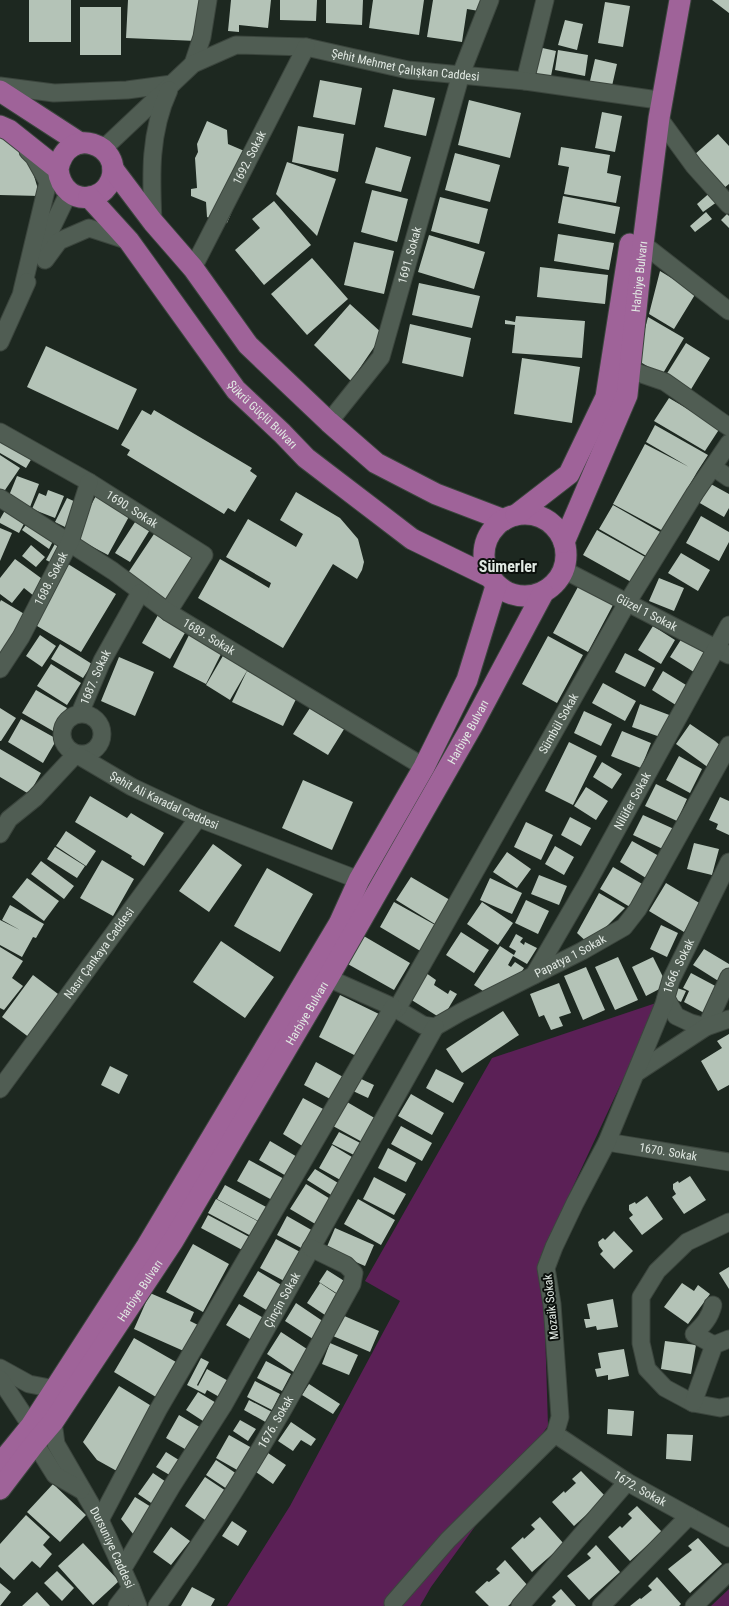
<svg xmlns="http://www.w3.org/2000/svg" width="729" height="1606" viewBox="0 0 729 1606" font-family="'Roboto Condensed',sans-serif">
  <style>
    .green { fill: #5b2056 }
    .building { fill: #b4c3b7 }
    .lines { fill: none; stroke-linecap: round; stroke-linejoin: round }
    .minor-casing { stroke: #3b453d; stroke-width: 19 }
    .major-casing { stroke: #3b453d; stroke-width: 23 }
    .minor { stroke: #505d53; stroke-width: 17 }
    .major { stroke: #9f6399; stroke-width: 21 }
    .labels { text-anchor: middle; stroke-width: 4; stroke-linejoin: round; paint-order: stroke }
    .street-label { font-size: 12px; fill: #e1e9e3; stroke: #0b100c }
    .district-label { font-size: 16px; font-weight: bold; fill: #e1e9e3; stroke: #0b100c }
  </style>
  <rect width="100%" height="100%" fill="#1d2820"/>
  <path class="green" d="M659,1002L563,1208L543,1266L548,1426L431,1587L420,1606H227L290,1506L400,1301L365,1281L492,1058Z
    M729,1589V1606H711Z"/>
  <path class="building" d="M29,0H71V42H29Z
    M128,0H199L197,41L126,38Z
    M231,0H271L268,28L239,25V32L228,31Z
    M280,0H317L316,21L280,20Z
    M326,0H363L362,25L326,23Z
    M373,0H424L419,35L369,28Z
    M433,0H481L479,11L467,9L462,42L427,37Z
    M712,0H729V13Z
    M605,2L630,6L623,47L598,43Z
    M80,7H121V55H80Z
    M565,20L583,24L577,50L558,45Z
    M538,47L556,51L550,81L532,78Z
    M558,50L588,55L585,76L555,70Z
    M595,59L617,64L612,86L590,81Z
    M320,80L362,88L355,125L313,117Z
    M393,89L435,98L426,136L384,127Z
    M469,100L521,113L510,158L458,145Z
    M602,112L622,116L615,152L595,148Z
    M207,121L227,130L228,144L256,156L227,223L222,224L207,217L206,202L191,196V189L197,188L195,158L198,152L197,144Z
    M298,126L344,134L338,172L292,162Z
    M718,134L729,146V184L724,188L694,155Z
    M0,138H11L29,159L40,196L0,195Z
    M376,147L411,157L401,192L365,183Z
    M561,147L610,155L607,173L621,176L616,203L564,194L569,167L558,165Z
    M455,153L500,165L490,202L445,190Z
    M287,162L336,179L317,236L276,194Z
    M372,190L408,199L397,242L361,232Z
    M713,190L721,199L703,212L697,204Z
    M563,196L620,207L615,234L558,223Z
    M440,197L488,209L479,244L431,231Z
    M274,201L311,245L264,285L235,250L260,228L252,219Z
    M706,212L712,219L695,232L690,226Z
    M727,214L729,216V228L721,220Z
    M558,234L614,243L609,270L554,261Z
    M429,235L485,252L474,289L418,272Z
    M354,242L394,251L384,294L344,285Z
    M312,258L348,299L307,335L271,294Z
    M540,267L608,275L605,304L537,297Z
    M660,271L696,293L674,329L649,314Z
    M419,283L480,296L472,328L412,315Z
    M350,304L383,334L351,381L314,345Z
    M516,316L585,321L582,358L512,353L515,325L505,324V320L515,322Z
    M648,317L684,338L662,375L637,360Z
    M410,324L471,338L463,377L402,363Z
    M686,343L710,358L690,391L666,375Z
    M46,346L137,389L118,430L27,387Z
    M522,358L580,367L572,423L514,414Z
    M669,398L720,428L705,451L654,421Z
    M142,410L151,415L154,410L252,468L250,471L257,476L235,512L228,508L224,514L127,455L130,450L121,445Z
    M655,425L708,455L697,472L663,531L613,504L645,444L689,467L646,442Z
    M0,434L35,453L26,468L0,453Z
    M0,455L20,468L3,493L0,491Z
    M17,476L39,484L30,507L8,498Z
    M709,483L729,494V508L724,517L698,502Z
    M48,490L64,496L55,518L32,509L39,493L46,496Z
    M98,492L132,511L108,555L74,537Z
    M296,492L340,518L358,539L364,562L362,570L357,579L333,564L283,648L198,598L220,559L269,588L271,583L226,557L248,519L296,547L303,534L280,520Z
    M67,498L78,503L65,527L55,522Z
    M613,505L662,533L648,557L599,529Z
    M7,507L27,518L19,533L0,523V519Z
    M701,516L729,532V542L719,561L686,543Z
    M137,519L151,528L130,562L115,553Z
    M29,521L55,537L49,549L22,530Z
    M0,528L12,533L0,561Z
    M597,530L647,558L633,583L583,555Z
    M156,531L195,556L166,602L126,576Z
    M57,540L65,545L54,564L46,560Z
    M31,545L45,557L36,567L22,556Z
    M681,553L710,570L698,591L668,573Z
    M15,559L45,581L34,596L24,588L12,603L0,594V578Z
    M68,564L116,594L81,652L32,623Z
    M659,578L684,588L674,611L649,601Z
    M579,585L614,603L588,652L553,633Z
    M1,600L26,615L0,658V602Z
    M158,615L186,631L170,659L142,643Z
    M653,626L675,640L661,664L638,650Z
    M190,633L223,650L206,684L173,667Z
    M40,635L56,646L42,667L26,656Z
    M548,636L583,655L557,703L522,684Z
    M682,638L709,656L697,674L670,657Z
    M60,644L92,664L83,678L51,659Z
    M625,653L655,668L645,687L615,672Z
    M224,654L248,669L230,700L206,685Z
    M119,657L154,672L135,716L101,701Z
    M51,664L81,683L67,705L37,686Z
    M247,671L298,695L283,726L232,702Z
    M663,671L691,688L679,707L652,690Z
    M603,683L636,701L625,721L592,703Z
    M36,690L67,708L53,731L22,713Z
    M640,704L672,716L663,738L632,727Z
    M0,708L16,718L1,741H0Z
    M310,708L330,721L332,717L346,726L328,755L293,734Z
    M584,711L612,724L601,746L574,733Z
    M21,719L57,739L43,763L8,742Z
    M690,724L715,741L723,748L709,768L676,744Z
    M622,731L651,743L641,768L611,756Z
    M569,742L597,756L573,805L545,791Z
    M0,749L41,773L29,794L0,777Z
    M679,756L702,769L690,793L666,780Z
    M602,762L622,774L612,789L593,777Z
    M303,780L353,802L332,850L282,828Z
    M656,784L687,799L677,821L645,806Z
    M586,787L608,801L596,820L574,806Z
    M90,796L127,818L131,813L164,833L144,866L131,858L132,856L75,822Z
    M720,797L729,801V835L716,829L718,824L709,820Z
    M643,815L674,829L665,850L633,835Z
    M570,817L591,828L581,846L561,835Z
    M526,822L553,835L541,860L514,847Z
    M66,831L96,851L86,866L56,846Z
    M632,841L659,856L646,878L620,862Z
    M694,843L719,849L712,875L687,869Z
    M213,844L242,865L209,912L179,891Z
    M555,846L574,857L564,875L545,864Z
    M55,847L85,866L77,878L47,859Z
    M507,852L531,869L517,888L493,872Z
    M102,860L134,879L113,916L80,898Z
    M41,861L74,886L64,899L31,874Z
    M613,867L644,885L630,907L600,889Z
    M267,868L313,894L280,952L234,926Z
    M539,875L567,886L559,905L531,894Z
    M411,877L450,900L435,924L396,900Z
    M27,878L59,901L44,921L12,897Z
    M490,878L522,893L512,914L480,900Z
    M666,883L701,904L684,932L649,911Z
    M599,893L625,908L589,944L577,933Z
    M526,900L549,911L538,934L515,923Z
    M394,902L437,926L422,952L380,927Z
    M482,902L513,923L498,945L467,924Z
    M10,905L44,924L36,938L33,937L22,957L0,945V920L20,930L2,920Z
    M661,925L678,933L667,957L650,949Z
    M461,932L489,950L474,973L446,955Z
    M516,934L523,938L520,942L524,945L525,942L537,948L527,964L513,956L508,965L511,967L515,962L524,968L514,984L489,995L474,985L500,946L514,955L516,951L509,947Z
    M362,935L410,963L394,990L346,963Z
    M221,941L274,977L245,1018L193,982Z
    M0,947L23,961L12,978L23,986L4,1010L0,1008Z
    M704,949L729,964V968L720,982L693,965Z
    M618,957L638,1000L615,1010L595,967Z
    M653,957L667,985L646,996L632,967Z
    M586,967L605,1010L583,1020L564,976Z
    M426,973L436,980L434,985L448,994L450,990L457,994L442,1019L410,999Z
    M691,973L721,989L706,1014L684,1002L689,991L683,988Z
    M33,975L62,997L30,1038L2,1017Z
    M559,983L571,1013L559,1017L563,1026L551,1030L544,1015L539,1017L530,994Z
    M677,988L686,991L681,1002L673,998Z
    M340,995L381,1015L360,1058L319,1037Z
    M503,1011L519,1035L462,1073L446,1049Z
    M729,1034V1085L718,1091L701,1061L722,1048L717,1041Z
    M316,1062L345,1078L332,1100L304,1085Z
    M110,1066L128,1075L119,1094L101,1085Z
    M436,1069L464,1083L453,1103L426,1088Z
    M359,1078L374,1085L368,1098L353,1091Z
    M411,1094L444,1113L432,1135L398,1116Z
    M303,1098L325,1110L304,1147L283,1134Z
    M347,1102L378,1120L364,1143L333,1126Z
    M401,1126L432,1143L422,1161L391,1144Z
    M339,1132L364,1145L358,1157L332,1144Z
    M270,1141L299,1158L288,1177L259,1160Z
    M332,1145L357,1160L344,1182L319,1168Z
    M388,1148L416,1163L406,1182L378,1168Z
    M249,1160L286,1180L274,1201L237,1181Z
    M315,1169L343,1186L336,1198L307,1180Z
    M690,1176L706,1200L684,1214L672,1197L676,1194L673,1189V1184L678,1181L679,1183Z
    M374,1177L406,1194L394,1215L363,1199Z
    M306,1184L332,1200L317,1225L290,1209Z
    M225,1185L270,1209L262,1223L217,1199Z
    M647,1196L663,1219L642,1235L629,1218L633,1215L629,1210V1205L635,1202L636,1204Z
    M216,1199L261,1223L253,1237L208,1213Z
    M358,1199L395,1220L381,1245L344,1224Z
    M208,1215L253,1239L246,1252L201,1228Z
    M287,1216L315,1232L305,1250L277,1235Z
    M335,1228L374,1245L365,1266L326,1249Z
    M614,1231L633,1251L614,1269L600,1254L603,1251L599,1246L598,1242L603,1238L605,1240Z
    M276,1239L302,1253L286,1282L260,1268Z
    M193,1244L229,1264L203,1312L166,1292Z
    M729,1267V1289L719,1273Z
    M327,1270L349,1284L341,1296L319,1282Z
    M258,1271L283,1286L268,1311L243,1296Z
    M320,1283L341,1297L328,1317L307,1303Z
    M682,1283L694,1291L698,1285L710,1294L688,1324L664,1307Z
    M150,1293L194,1312L190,1321L198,1325L186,1352L134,1329Z
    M613,1299L618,1327L597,1330L596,1326L586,1328L584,1319H590L587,1304Z
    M296,1303L327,1324L316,1341L285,1321Z
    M239,1304L267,1320L255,1342L226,1325Z
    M342,1315L379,1331L370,1352L333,1336Z
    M281,1332L310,1351L295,1373L267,1354Z
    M134,1338L176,1362L156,1397L114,1372Z
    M665,1341L696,1345L691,1374L661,1369Z
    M330,1343L358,1355L349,1375L322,1364Z
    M624,1349L629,1376L608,1380V1375L597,1377L595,1369L601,1368L598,1353Z
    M201,1358L209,1362L197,1385L198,1386L207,1369L232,1383L223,1399L207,1390L205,1394L187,1385Z
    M266,1361L291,1374L282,1391L257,1378Z
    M255,1381L280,1394L272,1410L247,1397Z
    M309,1384L340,1404L333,1414L302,1395Z
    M119,1386L158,1410L119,1470H115L97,1460L83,1442Z
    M198,1392L218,1404L206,1423L186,1410Z
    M249,1400L274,1413L269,1424L244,1410Z
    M608,1409L634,1411L632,1436L607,1434Z
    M179,1415L203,1429L190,1452L166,1438Z
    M240,1420L256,1429L248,1441L233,1431Z
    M291,1422L316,1439L311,1446L301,1440L293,1451L278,1441Z
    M667,1434L693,1435L691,1461L666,1459Z
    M229,1435L252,1448L239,1471L216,1458Z
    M166,1452L182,1462L173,1477L156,1467Z
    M268,1453L286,1465L273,1484L256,1472Z
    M216,1460L237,1474L227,1489L206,1475Z
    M581,1471L606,1497L574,1526L552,1502L564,1491L565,1493L576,1483L572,1479Z
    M153,1473L172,1486L157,1507L138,1494Z
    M205,1477L229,1493L208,1522L185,1506Z
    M53,1484L86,1515L60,1542L27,1512Z
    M135,1497L156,1510L138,1540L121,1519Z
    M637,1506L662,1532L630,1561L608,1537L620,1526L622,1528L632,1518L628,1514Z
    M26,1515L50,1537L43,1545L52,1554L40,1568L32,1561L14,1580L0,1567V1544Z
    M540,1517L564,1544L532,1572L511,1548L523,1537L524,1539L535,1529L531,1525Z
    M232,1521L247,1531L238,1546L222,1536Z
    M171,1527L190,1541L171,1565L153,1552Z
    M698,1538L722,1564L690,1593L668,1569L692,1550L688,1546Z
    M83,1543L119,1581L93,1605L58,1566Z
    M596,1545L620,1572L589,1600L567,1576L591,1558L587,1554Z
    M505,1560L529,1587L508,1606H489L475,1592L487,1581L489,1582L500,1573L496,1569Z
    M57,1571L74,1588L62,1601L44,1583Z
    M657,1577L681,1604L679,1606H630L640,1598L641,1599L652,1590L648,1586Z
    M0,1583L11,1592L0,1606Z
    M192,1587L215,1599L211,1606H181Z
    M561,1589L576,1606H551L556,1601L552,1597Z
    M37,1592L50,1606H22Z"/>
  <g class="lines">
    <defs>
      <g id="minor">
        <path d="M193,64L202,37L208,0"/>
        <path d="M525,81L545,0"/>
        <path d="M0,86L54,93L127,90L172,84"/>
        <path d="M659,118L694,166L729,205"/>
        <path id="s1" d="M103,149L193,64L236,45L306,47L408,70L525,81L651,99"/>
        <path d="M153,222C151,176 149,133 169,90"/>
        <path d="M643,244L729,311"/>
        <path d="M39,254L69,192"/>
        <path d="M45,260L59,241L89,228L129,241"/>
        <path id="s2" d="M193,268L306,47"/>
        <path d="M22,291L48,182L34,157L28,151"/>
        <path d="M0,342L27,282"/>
        <path d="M630,370L665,382L729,427"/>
        <path id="s3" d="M329,422L381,357L461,74L490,0"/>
        <path id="s4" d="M0,432L89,482L204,555L168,612"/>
        <path d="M713,467L729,478"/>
        <path id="s5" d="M0,498L113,571L168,612L424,767"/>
        <path id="s6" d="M564,570L729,655"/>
        <path id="s7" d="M0,669L21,637L70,542L89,482"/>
        <path id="s8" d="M80,713L102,661L140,593"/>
        <circle cx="82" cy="734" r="20"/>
        <path id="s9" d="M0,834L9,819L35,798L76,754L132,787L198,818L359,880"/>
        <path id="s10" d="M534,975L588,882L729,625"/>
        <path id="s11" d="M328,978L393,1007L423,1025L435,1027L461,1012L582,951L624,927L638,909L729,745"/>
        <path d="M666,998L676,1016L691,1023L706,1027L729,977"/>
        <path id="s12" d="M397,1009L627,603L695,493L729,443"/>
        <path d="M636,1073L706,1027L729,1019"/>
        <path id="s13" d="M0,1089L198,818"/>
        <path id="s14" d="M607,1142L729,1162"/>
        <path d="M729,1222L687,1242L657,1271L641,1297V1343L647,1369L665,1388L693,1403L720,1408L729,1406"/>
        <path d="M713,1305C710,1318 703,1325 694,1334L714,1345"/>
        <path d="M0,1368L29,1384L55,1389"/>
        <path d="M0,1379L31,1426"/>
        <path d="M693,1403L714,1345L729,1339"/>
        <path id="s15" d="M53,1422L56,1444L100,1520L131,1588L138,1606"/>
        <path id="s16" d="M555,1434L627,1482L729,1538"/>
        <path d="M35,1443L55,1475L81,1490"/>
        <path d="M100,1520L158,1410L393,1007"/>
        <path id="s17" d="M122,1570L172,1486L223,1406L435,1027"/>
        <path id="s18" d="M393,1603L448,1540L555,1434L560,1417L552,1304L546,1268L554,1247L575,1203L607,1142L664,1004L671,980L729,862"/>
        <path d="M117,1606L131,1588"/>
        <path id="s19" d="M157,1606C203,1542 246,1475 285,1406C308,1366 329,1325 352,1284L354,1273L346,1265L311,1248"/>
        <path d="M520,1606L627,1482"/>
        <path d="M601,1606L689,1516"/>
        <path d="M694,1606L729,1572"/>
      </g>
      <g id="major">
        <path d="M0,91L80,143"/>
        <path d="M0,126L9,130L58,169C60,188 74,202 94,196C102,194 108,187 111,180C124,145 67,123 58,169"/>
        <path d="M113,169L153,222L193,268L248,345L329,422L376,463L436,494L504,520"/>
        <path id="s20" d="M89,197L129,241L236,390L282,433L306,458L412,539L488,576"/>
        <circle cx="525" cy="555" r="41"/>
        <path d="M516,515L569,474L606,397L630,244"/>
        <path id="s21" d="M564,542L627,395L643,244L659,118L680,0"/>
        <path d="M0,1464L31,1426L147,1246L339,924L359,880L424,767L467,680L496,586"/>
        <path id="s22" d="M0,1489L35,1443L53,1422L173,1241L328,978L472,726L543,593"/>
      </g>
    </defs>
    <use href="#minor" class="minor-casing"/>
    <use href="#major" class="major-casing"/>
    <use href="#minor" class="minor"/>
    <use href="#major" class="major"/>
  </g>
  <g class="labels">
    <g class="street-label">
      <text dy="4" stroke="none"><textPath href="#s1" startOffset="342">Şehit Mehmet Çalışkan Caddesi</textPath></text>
      <text dy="4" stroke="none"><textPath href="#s2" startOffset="124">1692. Sokak</textPath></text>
      <text dy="4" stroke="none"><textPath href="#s3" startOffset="189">1691. Sokak</textPath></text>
      <text dy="4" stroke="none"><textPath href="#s21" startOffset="279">Harbiye Bulvarı</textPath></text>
      <text dy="4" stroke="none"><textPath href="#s20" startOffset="279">Şükrü Güçlü Bulvarı</textPath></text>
      <text dy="4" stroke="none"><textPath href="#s4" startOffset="153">1690. Sokak</textPath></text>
      <text dy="4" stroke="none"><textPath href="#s7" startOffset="104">1688. Sokak</textPath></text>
      <text dy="4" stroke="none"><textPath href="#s6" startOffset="93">Güzel 1 Sokak</textPath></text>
      <text dy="4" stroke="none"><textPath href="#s5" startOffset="251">1689. Sokak</textPath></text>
      <text dy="4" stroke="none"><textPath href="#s8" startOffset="39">1687. Sokak</textPath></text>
      <text dy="4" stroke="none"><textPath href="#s12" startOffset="328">Sümbül Sokak</textPath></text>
      <text dy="4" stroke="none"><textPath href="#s22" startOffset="891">Harbiye Bulvarı</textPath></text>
      <text dy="4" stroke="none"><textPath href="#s9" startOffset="211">Şehit Ali Karadal Caddesi</textPath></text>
      <text dy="4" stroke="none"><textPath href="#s10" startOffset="200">Nilüfer Sokak</textPath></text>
      <text dy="4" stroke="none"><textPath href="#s13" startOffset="168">Nasır Çankaya Caddesi</textPath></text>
      <text dy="4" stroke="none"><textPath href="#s11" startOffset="271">Papatya 1 Sokak</textPath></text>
      <text dy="4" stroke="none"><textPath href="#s18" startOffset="732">1666. Sokak</textPath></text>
      <text dy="4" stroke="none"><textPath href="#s22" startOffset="567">Harbiye Bulvarı</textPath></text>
      <text dy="4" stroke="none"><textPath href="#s14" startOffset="62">1670. Sokak</textPath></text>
      <text dy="4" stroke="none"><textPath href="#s22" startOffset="243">Harbiye Bulvarı</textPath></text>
      <text dy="4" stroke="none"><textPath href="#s17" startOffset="314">Çinçin Sokak</textPath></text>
      <text transform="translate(551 1307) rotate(-96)" y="4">Mozaik Sokak</text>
      <text dy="4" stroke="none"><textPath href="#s19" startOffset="219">1676. Sokak</textPath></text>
      <text dy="4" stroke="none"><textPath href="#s16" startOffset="101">1672. Sokak</textPath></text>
      <text dy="4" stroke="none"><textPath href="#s15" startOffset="140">Dursuniye Caddesi</textPath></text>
    </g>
    <g class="district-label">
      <text x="508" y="572">Sümerler</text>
    </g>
  </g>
</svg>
